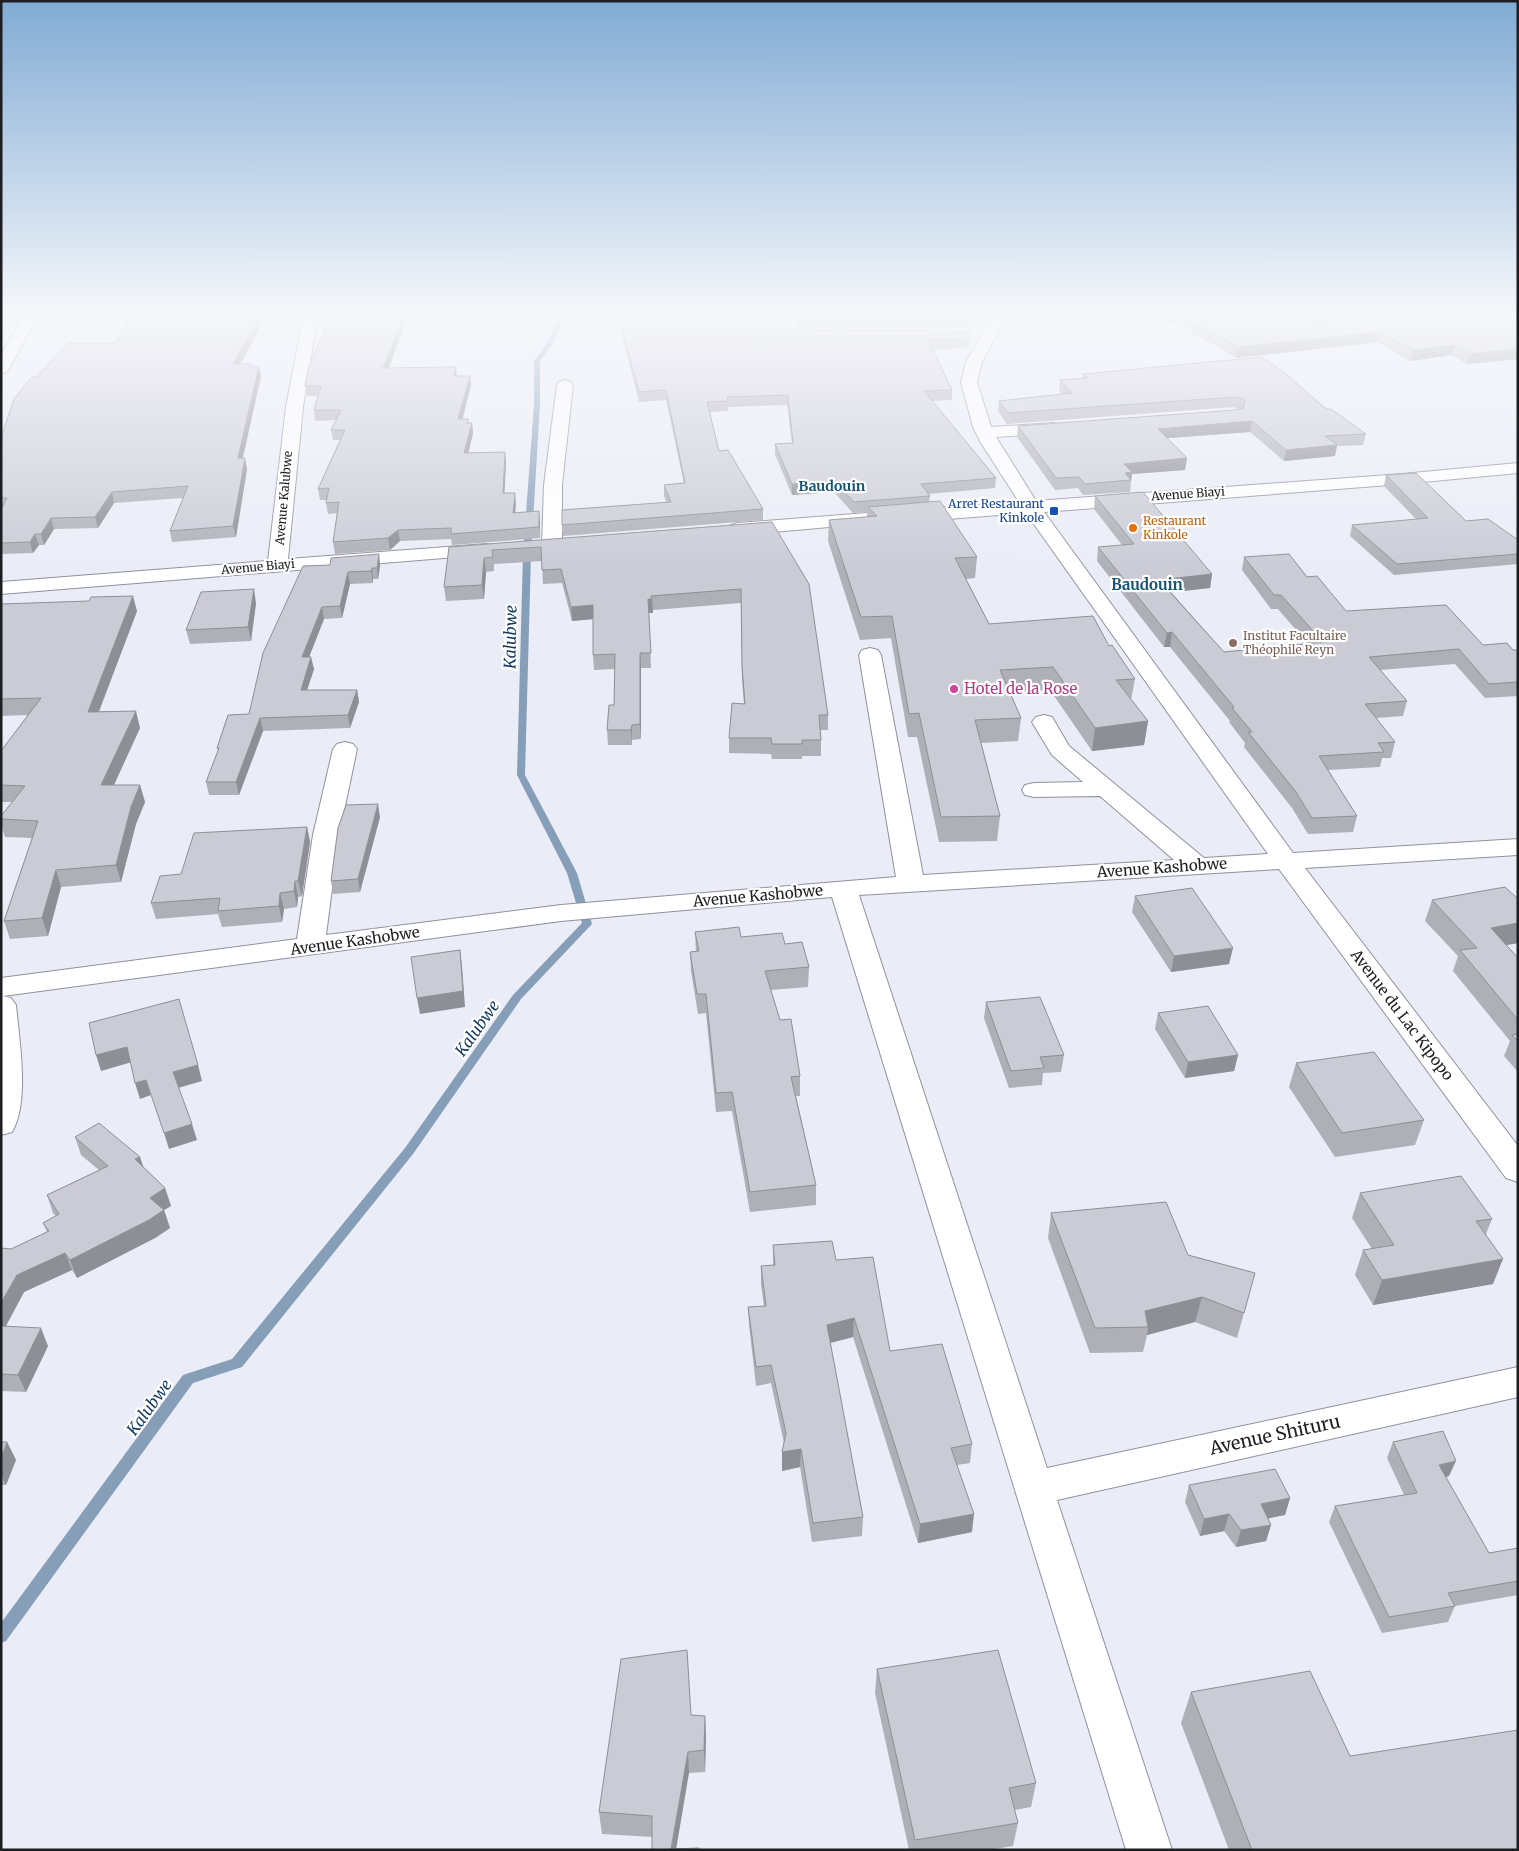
<svg xmlns="http://www.w3.org/2000/svg" width="1519" height="1851" viewBox="0 0 1519 1851" font-family="Merriweather,serif">
  <style>
    .lines { fill: none; stroke-linecap: round; stroke-linejoin: round }
    .stream { fill: #869eb7; fill-rule: evenodd }
    .minor-casing { stroke: #8f919b; stroke-width: 2 }
    .minor { fill: #fff; fill-rule: evenodd }
    .wall { fill: #afafb8 }
    .shaded-wall { fill: #8e8e96 }
    .building { fill: #cbcbd6; stroke: #8e8e96 }
    .transit-dot { fill: #1a4fb4; stroke: #fff; stroke-width: 2 }
    .food-dot { fill: #e8710a; stroke: #fff; stroke-width: 2 }
    .education-dot { fill: #8d6e63; stroke: #fff; stroke-width: 2 }
    .hotel-dot { fill: #d1479c; stroke: #fff; stroke-width: 2 }
    .labels { text-anchor: middle; stroke-width: 4.5; stroke-linejoin: round; paint-order: stroke }
    .far-street-label { font-size: 12px; fill: #1d1e22; stroke: #fff }
    .far-transit-label { font-size: 12px; fill: #164399; stroke: #fff; text-anchor: end }
    .far-food-label { font-size: 12px; fill: #c56008; stroke: #fff; text-anchor: start }
    .far-education-label { font-size: 12px; fill: #785e54; stroke: #fff; text-anchor: start }
    .far-neighbourhood-label { font-size: 14px; font-weight: bold; fill: #155473; stroke: #fff }
    .far-quarter-label { font-size: 15px; font-weight: bold; fill: #155473; stroke: #fff }
    .hotel-label { font-size: 15px; fill: #b23c85; stroke: #fff; text-anchor: start }
    .street-label { font-size: 15px; fill: #1d1e22; stroke: #fff }
    .water-label { font-size: 16px; font-style: italic; fill: #12395c; stroke: #fff }
    .near-street-label { font-size: 18px; fill: #1d1e22; stroke: #fff }
  </style>
  <rect width="100%" height="100%" fill="#eaedf7"/>
  <g class="lines">
    <path class="stream" d="M560,313H566L553,343L540,361V405L531,554L525,775L577,873L592,924L521,999L413,1154L242,1367L193,1383L6,1641L1,1643V1623L183,1375L232,1359L405,1148L513,995L582,923L567,873L517,775L523,554L534,405V361L547,343Z"/>
    <defs>
      <path id="minor" d="M25,313H39L9,369L7,372L1,374V355Z
        M304,313H318L303,407L288,559L486,544L493,546L496,550L493,554L1,594V582L268,561L286,407Z
        M782,313H796L797,329L829,331L832,334L829,337L824,339L787,336L782,329Z
        M995,313H1009L982,362L977,382L991,427L1053,423L1059,424L1062,428L1059,432L1053,433L996,437L1036,501L1402,474L1518,463V473L1402,484L1044,512L1293,853L1518,839V855L1305,868L1518,1146V1182L1506,1178L1279,869L859,895L1047,1468L1518,1367V1397L1057,1500L1172,1850H1126L832,897L561,921L3,996L11,998L16,1005C19,1039 30,1102 12,1132L1,1135V978L297,939L313,835L333,749L337,744L345,742L353,744L357,749L339,835L326,935L561,905L896,877L859,655L862,650L870,648L878,650L881,655L923,875L1174,860L1100,796L1034,797L1025,795L1022,790L1025,785L1034,783L1083,782L1052,755L1032,722L1036,717L1044,715L1052,717L1069,746L1204,858L1268,854L1026,513L910,522L903,520L901,516L903,512L910,510L1019,502L981,443L973,427L961,382L966,362Z
        M565,380L571,382L573,385L562,485V545L559,549L552,551L545,549L542,545L544,485L557,385L559,382Z
        M867,513L874,515L876,519L874,523L738,535L731,533L728,529L731,525L738,523Z"/>
    </defs>
    <use href="#minor" class="minor-casing"/>
    <use href="#minor" class="minor"/>
  </g>
  <path class="wall" d="M132,313H274L267,324H262L240,364H251V367L261,376L243,458L247,469L236,537L172,542L170,531L183,498L114,503L98,528L54,529L44,545H39L33,553L1,554V438L36,377L115,343Z
    M328,313H461L455,321L407,320L388,368L457,376H470L471,385L462,419L468,423H472L473,433L468,453L506,462L504,493L516,504L515,513L539,511L540,538L452,545L451,539L400,541L390,550L335,554L333,542L337,513L328,514L326,503L327,500H320L318,489L340,440H333L331,430L336,420L315,421L314,410L318,396H307L305,386L327,325Z
    M797,313H969V328L799,327Z
    M1141,313H1390L1314,323L1318,324L1518,313V359L1467,364L1452,355L1410,361L1377,342L1236,358L1177,323L1164,325Z
    M619,318L696,324H743L780,320L786,328L792,330L969,338V347L932,350L952,390V400L932,401L996,478L995,488L928,494L930,496L929,502L977,557L975,578L966,579L989,624L1109,646L1135,679L1131,700L1148,721L1144,745L1092,751L1050,690L1010,692L1021,718L1018,741L981,743L1000,816L997,841L939,842L917,737H908L891,638L860,640L828,541L829,520L867,517V512L853,513L834,492L792,495L775,454V444L792,443L787,405L728,407V411L710,412L719,451L763,509V520L563,536L562,525L667,503L664,496V485L684,483L666,400L639,402L620,327Z
    M1083,374L1326,409L1366,434L1363,445L1337,446L1335,456L1284,461L1250,432L1167,438L1187,458L1185,470L1132,474L1130,492L1083,495L1078,488L1055,490L1017,437L1018,426L1235,410L1240,409L1233,407L1007,424L998,411L999,401L1062,394L1059,391L1060,380L1083,378Z
    M1386,475L1466,521L1518,540V564L1394,575L1350,536L1352,525L1416,519L1384,486Z
    M1095,496L1212,574L1210,588L1171,592L1224,652L1308,644L1278,609H1271L1242,570L1244,557L1307,577L1346,611L1483,645L1513,650H1518V696L1485,698L1455,664L1380,670L1407,701L1403,716L1376,718L1395,742L1391,758H1382L1380,767L1328,770L1357,816L1353,832L1308,834L1292,808L1244,747L1245,743L1229,722L1230,721L1170,647H1164L1097,561L1098,547L1122,545L1094,509Z
    M772,522L828,715V730H820L821,740V756H802V759H772L771,754L729,753V738L744,704L742,681L741,603L653,610V613H649L651,668H641V739L632,740V745H608L607,730L614,705L615,669L594,670L593,655V619L572,621L562,583L543,584L542,561L494,564V571L486,572L484,599L446,601L444,587L449,547Z
    M379,554L380,566L378,579H373V583L350,584L342,618L324,619L309,657L314,669L307,690H357L359,702L350,728L263,731L239,795H209L206,782L218,752L217,748L249,714L330,565Z
    M1,599L2,603V604L137,611L99,712L140,728L114,785H140L145,802L136,824L121,882L61,887L48,936L10,939L4,921L32,838L5,837L1,825V816L12,802H1V751L28,715L1,716Z
    M256,603L251,641L190,644L186,630Z
    M380,817L360,892L333,894L331,881Z
    M307,827L310,842L302,896L298,897L297,907L284,909L282,922L222,927L218,914L156,919L151,903L181,874Z
    M1135,896L1229,964L1171,972L1132,912Z
    M1518,899V943L1506,945L1518,958V1072L1504,1056L1510,1041L1453,971L1458,956L1425,921L1432,900Z
    M695,932L741,937L785,944L809,967L808,987L771,990L780,1020L800,1076V1096H796L816,1185V1205L750,1212L732,1111L716,1112L706,1013L698,1014L691,971L690,952H696Z
    M986,1002L1064,1055L1061,1072L1043,1073L1042,1085L1009,1088L984,1018Z
    M1158,1013L1238,1055L1234,1071L1185,1078L1155,1029Z
    M1296,1063L1424,1120L1415,1145L1335,1157L1289,1087Z
    M75,1137L140,1157L143,1168L165,1188L171,1206L164,1210L170,1228L155,1238L77,1278L72,1270L24,1292L6,1326L48,1346L26,1392L1,1391V1248L11,1249L47,1232L43,1223L56,1216L53,1213L47,1195L99,1170L81,1155Z
    M1360,1193L1492,1219L1486,1234L1493,1284L1373,1305L1355,1275L1363,1250L1372,1249L1352,1218Z
    M1051,1213L1188,1255L1255,1273L1237,1338L1195,1322L1147,1335L1143,1352L1090,1353L1048,1238Z
    M773,1245L836,1260L890,1351L972,1444L970,1463L957,1465L972,1532L918,1543L853,1337L830,1343L863,1517L862,1536L812,1542L800,1467L782,1471V1452L784,1443L771,1383L756,1386L749,1325L748,1307L764,1306L761,1285V1266L773,1265Z
    M1,1442H7L16,1460L6,1485H1Z
    M1393,1442L1449,1476L1446,1477L1489,1553L1518,1548V1595L1455,1606L1448,1622L1382,1633L1329,1522L1335,1506L1404,1495L1387,1458Z
    M1189,1485L1290,1498L1285,1515L1268,1518L1271,1525L1266,1541L1236,1547L1224,1531L1200,1536L1185,1502Z
    M877,1669L1036,1783L1031,1807L1014,1810L1018,1823L1013,1846L988,1850H909L875,1693Z
    M1191,1692L1350,1756L1518,1850H1229L1181,1723Z
    M691,1715L705,1716L706,1738L705,1772L689,1773L652,1850V1837L602,1834L599,1812Z"/>
  <path class="shaded-wall" d="M267,313H274L267,324L265,315Z
    M405,313H406L407,320L385,378L383,368Z
    M454,313H461L455,321Z
    M1179,313L1177,323L1164,325L1166,315Z
    M1313,313H1390L1311,323L1309,317Z
    M261,315L262,324L235,374L233,364Z
    M1379,332L1377,342L1236,358L1238,347Z
    M1518,344V359L1467,364L1470,354Z
    M1455,345L1452,355L1410,361L1413,350Z
    M259,366L261,376L240,469L238,458Z
    M456,367L457,377L454,376Z
    M470,376L471,385L460,429L458,419Z
    M1252,421L1250,432L1156,439L1158,429Z
    M472,423L473,433L466,464L464,453Z
    M1337,445L1335,456L1284,461L1286,450Z
    M505,452L506,462L504,504L503,493Z
    M245,458L247,469L236,537L233,526Z
    M1187,458L1185,470L1132,474L1131,480L1124,481V464Z
    M834,481V492L792,495V484Z
    M112,492L114,503L98,528L95,517Z
    M515,493L516,504L514,524L513,513Z
    M539,511L540,522V538L539,527Z
    M51,518L54,529L44,545L41,534Z
    M398,530L400,541L390,550L388,538Z
    M35,534L39,545L33,553L30,542Z
    M379,554L380,566L378,579L377,568Z
    M484,558L486,572L484,599L482,585Z
    M372,568L373,579V583L371,571Z
    M348,572L350,584L342,618L340,606Z
    M1212,574L1210,588L1157,594L1159,580Z
    M254,589L256,603L251,641L248,627Z
    M133,596L137,611L92,729L88,712Z
    M648,599H652L653,613H649Z
    M593,605L594,619L572,621L571,607Z
    M322,607L324,619L304,670L302,657Z
    M1172,632L1170,647H1164L1167,633Z
    M640,653L641,668V739L640,724Z
    M311,657L314,669L303,702L301,690Z
    M357,690L359,702L350,728L348,715Z
    M136,711L140,728L106,802L101,785Z
    M260,718L263,731L239,795L236,782Z
    M1148,721L1144,745L1092,751L1095,728Z
    M632,725V745L631,730Z
    M140,785L145,802L136,824L121,882L116,865L131,807Z
    M378,804L380,817L360,892L358,879Z
    M307,827L310,842L302,896L298,881Z
    M56,870L61,887L48,936L42,918Z
    M295,881L298,897L297,907L294,891Z
    M280,893L284,909L282,922L279,906Z
    M1518,923V943L1484,949L1491,928Z
    M1233,948L1229,964L1171,972L1174,956Z
    M460,950L462,966L465,1007L420,1014L417,998Z
    M127,1047L132,1062L101,1071L96,1055Z
    M1238,1055L1234,1071L1185,1078L1188,1062Z
    M198,1065L202,1081L178,1088L173,1072Z
    M146,1080L151,1095L140,1099L135,1083Z
    M192,1124L197,1140L169,1149L164,1133Z
    M140,1157L146,1175L135,1159Z
    M165,1188L171,1206L164,1210L170,1228L155,1238L77,1278L70,1260L150,1198Z
    M65,1253L72,1270L24,1292L1,1335V1303L17,1275Z
    M1503,1259L1493,1284L1373,1305L1382,1280Z
    M1202,1297L1195,1322L1147,1335L1148,1327L1145,1311Z
    M854,1318L853,1337L826,1344L827,1325Z
    M41,1328L48,1346L26,1392L18,1375Z
    M7,1442L16,1460L6,1485L1,1474V1459Z
    M801,1449L800,1467L782,1471V1452Z
    M1456,1461L1449,1476L1432,1481L1439,1465Z
    M1290,1498L1285,1515L1256,1521L1261,1504Z
    M974,1514L972,1532L918,1543L920,1524Z
    M1229,1514L1224,1531L1200,1536L1204,1519Z
    M1271,1525L1266,1541L1236,1547L1241,1530Z
    M705,1716L706,1738L705,1772L704,1750Z
    M688,1752L689,1773L676,1850H671Z"/>
  <path class="building" d="M132,313H267L265,315H261L233,364H251L250,367L259,366L238,458H245L233,526L170,531L188,486L112,492L95,517L51,518L41,534H35L30,542L1,543V510L7,498H1V438L14,399L32,377H36L68,343H115Z
    M328,313H405L383,368L456,367L454,376H470L458,419H468L467,423H472L464,453L505,452L503,493H515L513,513L539,511V527L451,534V528L398,530L388,538L333,542L339,502L326,503L329,488L318,489L345,430H331L341,410H314L321,386H305L308,369L327,325Z
    M620,313H692L696,324H743L745,313H780V320L786,328L792,330L969,331V338L928,340L952,390L924,391L996,478L921,484L930,496L854,502L834,481L792,484L775,444L793,443L788,395L727,397L728,401L707,402L719,451L728,450L763,509L562,525V510L671,502L664,485L685,483L666,390L639,392L619,318Z
    M798,313H969V319L799,318Z
    M1161,313H1314H1313L1309,317L1313,323L1318,324L1406,313H1518V349L1470,354L1455,345L1413,350L1379,332L1238,347L1179,313L1166,315Z
    M1262,357L1286,374L1326,409H1331L1366,434L1325,436L1337,445L1286,450L1252,421L1158,429L1187,458L1124,464L1132,472L1125,473L1131,480L1085,484L1079,477L1056,478L1018,426L1235,410L1243,408L1245,402L1243,399L1235,397L1008,413L999,401L1072,393L1060,380L1088,378L1083,374Z
    M1416,473L1466,521L1488,519L1518,540V554L1397,564L1352,525L1428,518L1386,475Z
    M1143,492L1212,574L1159,580L1224,652L1323,642L1281,595H1274L1244,557L1289,554L1307,577L1317,576L1346,611L1446,605L1483,645L1507,643L1513,650H1518V682L1489,684L1459,649L1369,657L1407,701L1365,704L1395,742L1378,743L1384,752L1319,756L1357,816L1312,818L1296,792L1248,732H1252L1232,708L1234,707L1172,632L1167,633L1098,547L1134,544L1095,496Z
    M940,501L977,557L955,558L989,624L1093,616L1109,646L1112,645L1135,679L1116,680L1148,721L1095,728L1053,667L1000,670L1021,718L975,720L1000,816L941,817L919,713L909,714L892,616L861,617L829,520L877,516L868,507Z
    M772,522L809,584L828,715H819L821,740H802V744H772L771,738H729L732,703L745,704L742,666L741,589L651,596L652,599H648L651,653H640V724L632,725L631,730H607L609,705H614L615,654L593,655V605L571,607L561,569L542,570L541,547L492,550L493,557L484,558L482,585L444,587L449,547Z
    M379,554L377,568H372L371,571L348,572L340,606L322,607L302,657H311L301,690H357L348,715L260,718L236,782H206L219,748H217L228,715L249,714L263,653L303,566L330,565L331,558Z
    M254,589L248,627L186,630L201,592Z
    M133,596L88,712L136,711L101,785H140L131,807L116,865L56,870L42,918L4,921L38,821L1,819V816L25,786L1,785V751L41,698L1,699V604L89,601L91,597Z
    M378,804L358,879L331,881L338,828L346,805Z
    M307,827L298,881H295L294,891L280,893L279,906L218,911L220,898L151,903L160,876L181,874L194,833Z
    M1505,887L1518,899V923L1491,928L1518,958V1020L1460,950L1477,948L1432,900Z
    M1192,888L1233,948L1174,956L1135,896Z
    M739,927L741,937L782,933L785,944L802,942L809,967L765,971L780,1020L791,1019L800,1076L791,1077L816,1185L750,1192L732,1092L716,1093L706,994H697L690,952L699,951L695,932Z
    M460,950L463,991L417,998L411,957Z
    M1040,997L1064,1055L1040,1057L1044,1068L1011,1071L986,1002Z
    M179,999L198,1065L173,1072L192,1124L164,1133L146,1080L135,1083L127,1047L96,1055L89,1023Z
    M1208,1006L1238,1055L1188,1062L1158,1013Z
    M1518,1034V1041L1512,1035Z
    M1374,1052L1424,1120L1342,1133L1296,1063Z
    M99,1123L140,1157L135,1159L165,1188L150,1198L164,1210L149,1220L70,1260L65,1253L17,1275L1,1303V1248L11,1249L49,1231L43,1223L59,1214L47,1195L108,1166L75,1137Z
    M1461,1176L1492,1219L1476,1221L1503,1259L1382,1280L1363,1250L1394,1245L1360,1193Z
    M1166,1202L1188,1255L1255,1273L1244,1313L1202,1297L1145,1311L1148,1327L1095,1328L1051,1213Z
    M832,1241L836,1260L873,1257L890,1351L942,1344L972,1444L951,1448L974,1514L920,1524L854,1318L827,1325L863,1517L813,1523L801,1449L782,1452L786,1433L771,1365L756,1367L748,1307L766,1306L761,1266L775,1265L773,1245Z
    M1,1326L41,1328L18,1375L1,1374Z
    M1443,1431L1456,1461L1439,1465L1489,1553L1518,1548V1581L1448,1593L1455,1606L1389,1617L1335,1506L1417,1493L1393,1442Z
    M1,1442H7L1,1459Z
    M1275,1469L1290,1498L1261,1504L1271,1525L1241,1530L1229,1514L1204,1519L1189,1485Z
    M687,1650L691,1715L705,1716L704,1750L688,1752L671,1849L699,1848V1850H652V1816L599,1812L621,1659Z
    M998,1650L1036,1783L1009,1788L1018,1823L915,1840L877,1669Z
    M1310,1671L1350,1756L1518,1730V1850H1252L1191,1692Z"/>
  <linearGradient id="sky" x2="0" y2="1"><stop stop-color="#81abd4"/><stop offset="0.55" stop-color="#f6f7fb"/><stop offset="1" stop-color="#f6f7fb" stop-opacity="0"/></linearGradient>
  <rect width="1519" height="572" fill="url(#sky)"/>
  <rect class="transit-dot" x="1049" y="506" width="10" height="10" rx="2.5"/>
  <circle class="food-dot" cx="1133" cy="528" r="5"/>
  <circle class="education-dot" cx="1233" cy="643" r="5"/>
  <circle class="hotel-dot" cx="954" cy="689" r="5"/>
  <g class="labels">
    <g class="far-street-label">
      <text transform="translate(1188 494) rotate(-4)" y="4">Avenue Biayi</text>
      <text transform="translate(284 498) rotate(-85)" y="4">Avenue Kalubwe</text>
      <text transform="translate(258 567) rotate(-5)" y="4">Avenue Biayi</text>
    </g>
    <g class="far-transit-label">
      <text x="1044" y="508">Arret Restaurant<tspan x="1044" dy="14">Kinkole</tspan></text>
    </g>
    <g class="far-food-label">
      <text x="1143" y="525">Restaurant<tspan x="1143" dy="14">Kinkole</tspan></text>
    </g>
    <g class="far-education-label">
      <text x="1243" y="640">Institut Facultaire<tspan x="1243" dy="14">Théophile Reyn</tspan></text>
    </g>
    <g class="far-neighbourhood-label">
      <text x="832" y="491">Baudouin</text>
    </g>
    <g class="far-quarter-label">
      <text x="1147" y="590">Baudouin</text>
    </g>
    <g class="hotel-label">
      <text x="964" y="694">Hotel de la Rose</text>
    </g>
    <g class="street-label">
      <text transform="translate(1162 868) rotate(-4)" y="5">Avenue Kashobwe</text>
      <text transform="translate(758 896) rotate(-5)" y="5">Avenue Kashobwe</text>
      <text transform="translate(355 941) rotate(-8)" y="5">Avenue Kashobwe</text>
      <text transform="translate(1402 1015) rotate(53)" y="5">Avenue du Lac Kipopo</text>
    </g>
    <g class="water-label">
      <text transform="translate(510 637) rotate(-89)" y="6">Kalubwe</text>
      <text transform="translate(477 1028) rotate(-55)" y="6">Kalubwe</text>
      <text transform="translate(149 1407) rotate(-54)" y="6">Kalubwe</text>
    </g>
    <g class="near-street-label">
      <text transform="translate(1275 1435) rotate(-12)" y="6">Avenue Shituru</text>
    </g>
  </g>
  <rect width="1519" height="1851" fill="none" stroke="#1d1e22" stroke-width="5"/>
</svg>
